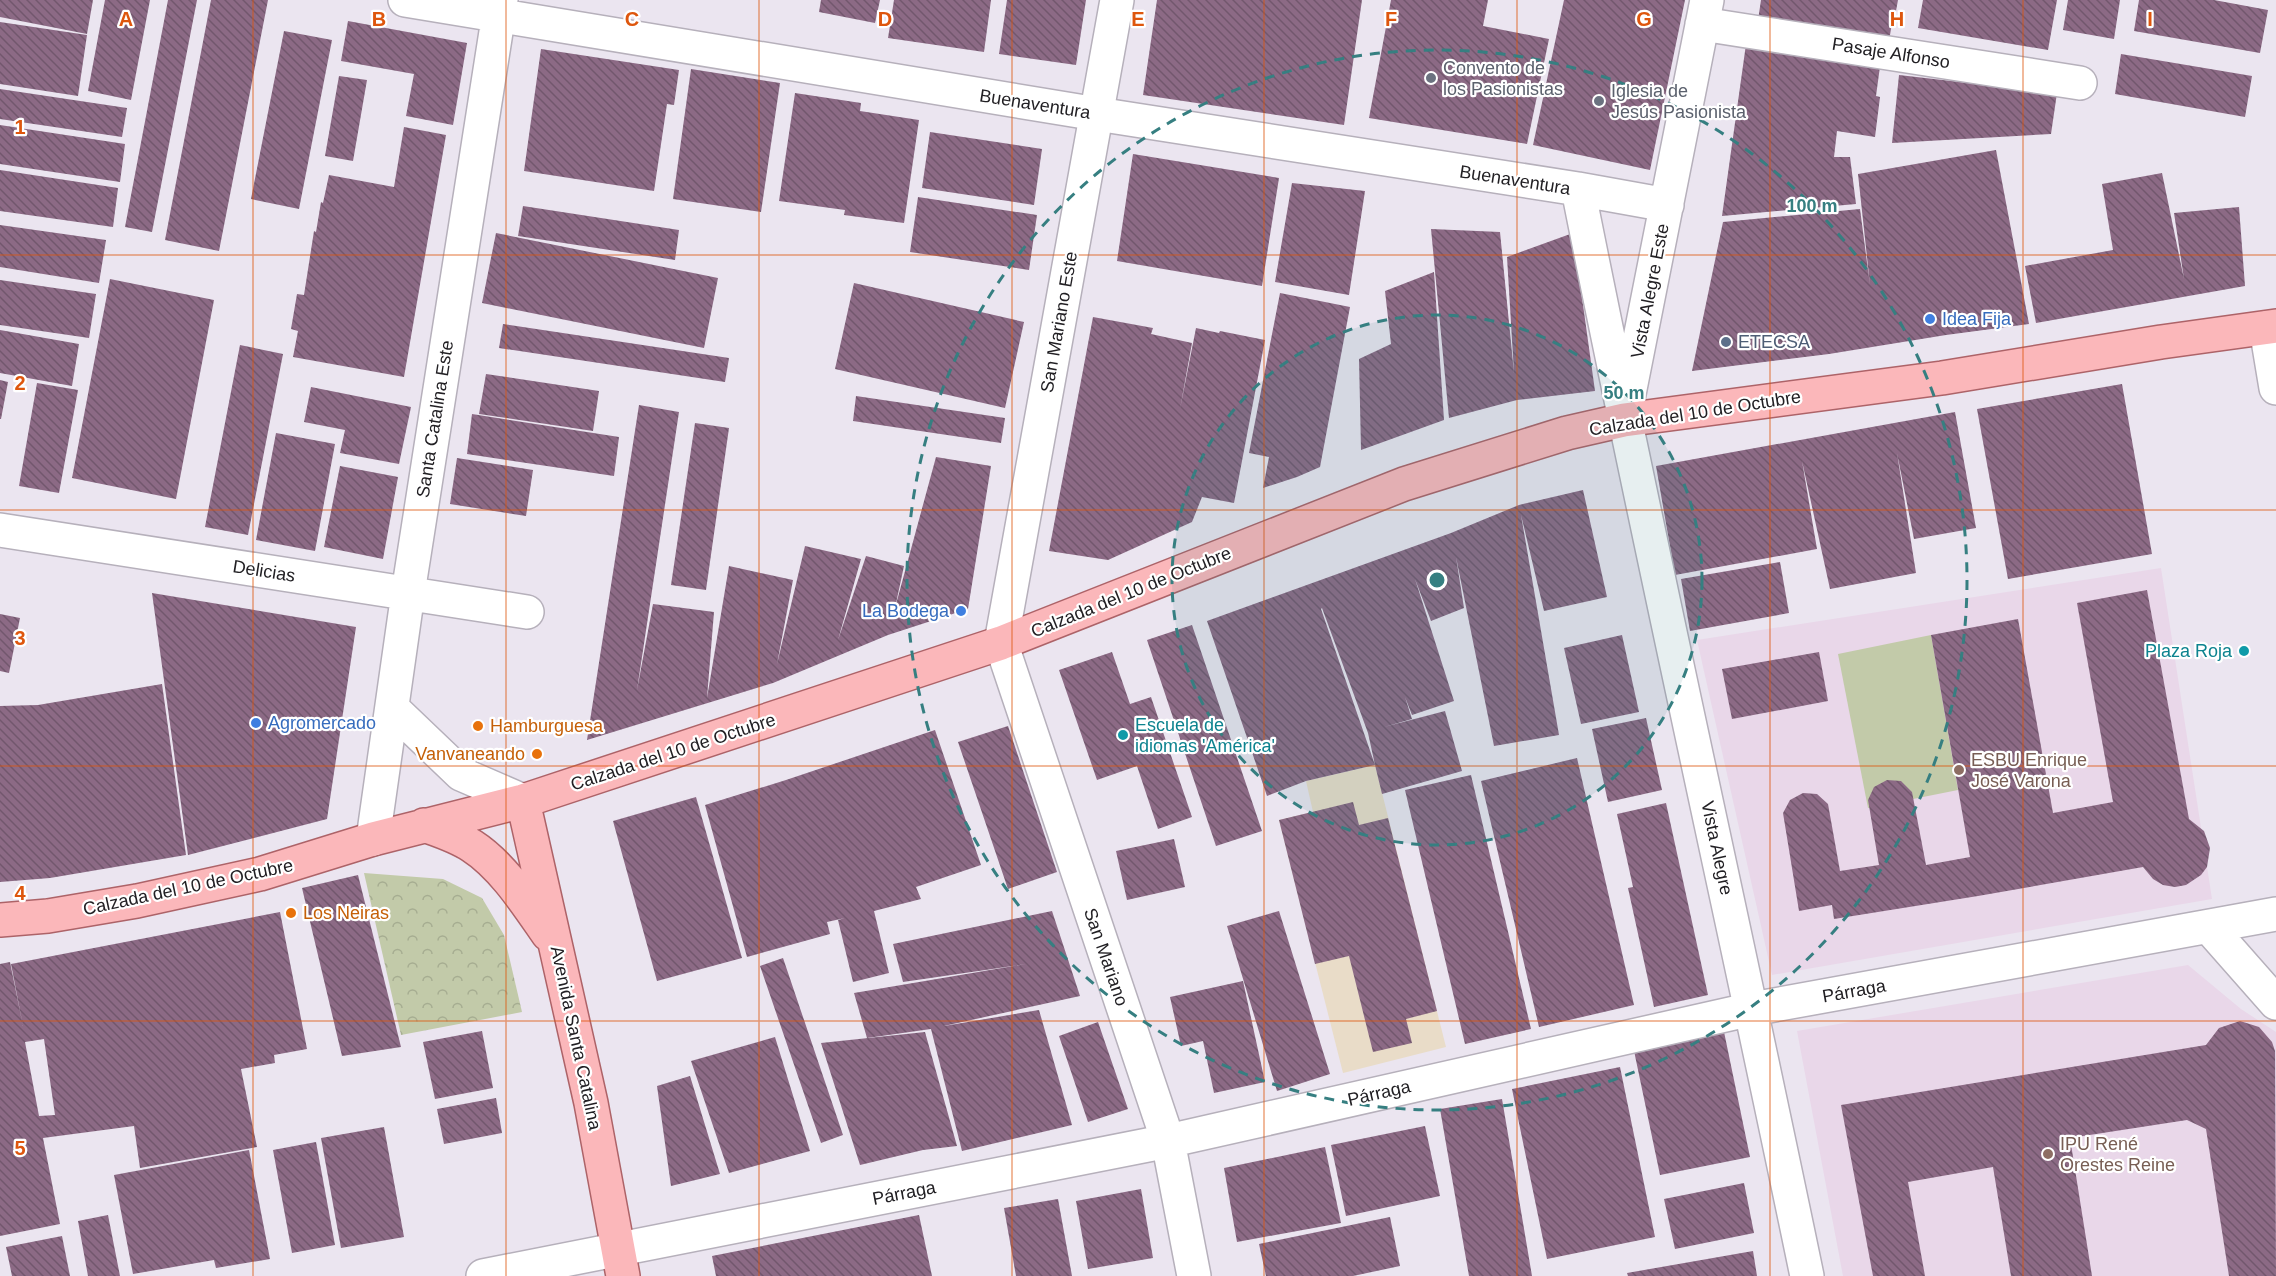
<svg xmlns="http://www.w3.org/2000/svg" width="2276" height="1276" viewBox="0 0 2276 1276" font-family="Arial,sans-serif">
  <style>
    .education { fill: #e9d7e9 }
    .medical { fill: #e9dcc8 }
    .park { fill: url(#park-crowns) }
    .pitch { fill: #c2caa9 }
    .building { fill: url(#building-back-hatch); fill-rule: evenodd }
    .lines { fill: none; stroke-linecap: round; stroke-linejoin: round }
    .minor-casing { stroke: #b6b0bb; stroke-width: 36 }
    .major-casing { stroke: #ad6368; stroke-width: 36 }
    .minor { stroke: #fff; stroke-width: 33 }
    .major { stroke: #fbb7ba; stroke-width: 33 }
    .grid { fill: none; stroke: #de560d; stroke-width: 1.5; stroke-opacity: 0.55 }
    .ring { fill: none; stroke: #367f81; stroke-width: 3; stroke-dasharray: 10 8 }
    .worship-dot { fill: #6b7280; stroke: #fff; stroke-width: 2 }
    .shop-dot { fill: #3f7fe0; stroke: #fff; stroke-width: 2 }
    .service-dot { fill: #5c6f8a; stroke: #fff; stroke-width: 2 }
    .culture-dot { fill: #0f9aa8; stroke: #fff; stroke-width: 2 }
    .food-dot { fill: #e8710a; stroke: #fff; stroke-width: 2 }
    .education-dot { fill: #8d6e63; stroke: #fff; stroke-width: 2 }
    .labels { text-anchor: middle; stroke-width: 4.5; stroke-linejoin: round; paint-order: stroke }
    .street-label { font-size: 18px; fill: #222024; stroke: #fff }
    .worship-label { font-size: 18px; fill: #5b616d; stroke: #fff; text-anchor: start }
    .shop-label { font-size: 18px; fill: #366cbe; stroke: #fff; text-anchor: start }
    .service-label { font-size: 18px; fill: #4e5e75; stroke: #fff; text-anchor: start }
    .culture-label { font-size: 18px; fill: #0d838f; stroke: #fff; text-anchor: end }
    .food-label { font-size: 18px; fill: #c56008; stroke: #fff; text-anchor: start }
    .education-label { font-size: 18px; fill: #785e54; stroke: #fff; text-anchor: start }
    .grid-label { font-size: 20px; text-anchor: middle; font-weight: bold; fill: #de560d; stroke: #fff; stroke-width: 4.5; stroke-linejoin: round; paint-order: stroke }
    .centre { fill: #367f81; stroke: #fff; stroke-width: 3 }
    .ring-label { font-size: 18px; text-anchor: middle; font-weight: bold; fill: #367f81; stroke: #fff; stroke-width: 4.5; stroke-linejoin: round; paint-order: stroke }
  </style>
  <defs>
    <pattern id="park-crowns" width="20" height="18" patternUnits="userSpaceOnUse" patternTransform="scale(1.5)"><rect width="20" height="18" fill="#c2caa9"/><path d="M2 6a3 3 0 1 1 6 0M12 15a3 3 0 1 1 6 0" fill="none" stroke="#a6ad91"/></pattern>
    <pattern id="building-back-hatch" width="6" height="6" patternUnits="userSpaceOnUse" patternTransform="scale(1.5)"><rect width="6" height="6" fill="#8c6a85"/><path d="M-1 5l2 2M0 0l6 6M5-1l2 2" fill="none" stroke="#72576d"/></pattern>
  </defs>
  <rect width="100%" height="100%" fill="#ebe5f0"/>
  <path class="education" d="M2161,568L2212,899L1772,975L1697,640Z
    M2188,965L2241,1009L2276,1032V1276H1843L1797,1031Z"/>
  <path class="medical" d="M1375,765L1446,1047L1343,1073L1279,820L1313,812L1306,781Z"/>
  <path class="park" d="M364,873L443,879L482,898L504,935L522,1012L401,1035Z"/>
  <path class="pitch" d="M1931,635L1958,790L1868,808L1838,654Z"/>
  <path class="building" d="M0,0H93L87,34L0,17Z
    M105,0H150L131,100L88,91Z
    M168,0H197L152,232L125,227Z
    M211,0H268L219,251L165,240Z
    M821,0H880L875,23L819,12Z
    M894,0H991L984,52L888,38Z
    M1007,0H1086L1076,65L999,54Z
    M1157,0H1362L1344,125L1143,95Z
    M1391,0H1488L1483,26L1549,39L1527,144L1369,118Z
    M1564,0H1685L1650,170L1533,145Z
    M1761,0H1898L1896,11H1894L1888,47L1757,27Z
    M1923,0H2057L2048,50L1918,28Z
    M2068,0H2120L2114,39L2063,30Z
    M2139,0H2214L2268,10L2260,53L2134,31Z
    M348,21L467,43L453,125L406,116L414,74L341,61Z
    M0,22L87,35L78,96L0,84Z
    M284,31L332,40L299,209L251,199Z
    M1747,37L1881,59L1876,96L1880,97L1875,137L1837,131L1834,157H1850L1856,204L1722,216Z
    M541,49L679,70L674,105L667,104L654,191L524,171Z
    M2121,54L2252,76L2245,117L2115,94Z
    M691,69L780,83L761,212L673,199Z
    M1899,75L2057,93L2051,134L1892,143Z
    M339,76L367,80L353,161L325,156Z
    M0,89L127,108L122,137L0,119Z
    M795,93L861,103L860,111L919,120L904,223L844,215L845,210L779,201Z
    M0,125L125,144L120,182L0,164Z
    M404,127L446,135L404,377L293,357L298,331L291,329L297,294L304,295L314,231L316,232L321,202L323,203L329,175L394,187Z
    M930,132L1042,149L1034,205L922,188Z
    M1996,150L2029,324L1946,335L1829,354L1692,371L1723,222L1860,209L1870,285L1858,174Z
    M1133,154L1279,178L1262,286L1117,261Z
    M0,170L118,188L113,227L0,211Z
    M2162,173L2184,279L2174,213L2239,207L2245,286L2036,323L2025,266L2113,250L2102,184Z
    M1292,183L1365,191L1349,295L1275,282Z
    M918,197L1037,215L1029,270L910,252Z
    M523,206L679,230L675,260L518,236Z
    M0,225L106,240L99,283L0,267Z
    M1431,229L1500,232L1514,373L1507,257L1573,233L1595,391L1517,400L1449,418Z
    M496,233L718,278L704,348L482,303Z
    M1434,272L1444,420L1361,450L1359,359L1391,344L1385,291Z
    M110,279L214,300L176,499L72,478Z
    M0,280L96,294L89,338L0,325Z
    M854,283L1024,322L1005,408L835,369Z
    M1280,293L1350,307L1320,467L1297,477L1263,488L1269,457L1249,453Z
    M1093,317L1153,328L1151,334L1192,343L1180,409L1196,328L1219,333L1220,331L1265,340L1234,503L1202,497L1192,522L1108,560L1049,551Z
    M503,324L729,358L725,382L499,348Z
    M0,330L79,344L72,386L0,373Z
    M240,345L283,354L248,535L205,527Z
    M486,374L599,391L593,431L479,414Z
    M0,380L8,382L1,419H0Z
    M37,383L78,390L59,493L19,486Z
    M2122,384L2152,554L2008,579L1977,409Z
    M311,387L411,407L399,464L340,453L345,430L304,422Z
    M856,396L1005,418L1001,443L853,421Z
    M639,405L679,412L637,690L653,604L714,612L707,698L729,566L793,580L777,664L805,546L861,559L838,640L866,556L904,566L895,608L936,457L991,466L968,609L888,635L773,683L587,740Z
    M1955,412L1976,528L1914,539L1897,453L1916,573L1830,589L1802,461L1817,549L1675,575L1656,466Z
    M472,414L619,437L614,476L467,454Z
    M695,423L729,428L706,590L671,585Z
    M276,433L335,444L315,551L256,540Z
    M457,458L533,470L526,516L450,504Z
    M340,466L398,477L383,559L324,547Z
    M1583,490L1607,597L1544,611L1521,515L1559,735L1494,746L1456,557L1464,608L1431,621L1415,579L1454,701L1412,715L1405,697L1412,719L1384,727L1445,711L1462,771L1382,794L1375,765L1306,781L1267,796L1207,621L1451,533L1519,505ZM1322,608L1368,733L1375,765L1321,609Z
    M1780,562L1789,613L1690,631L1681,579Z
    M2147,590L2189,819L2204,831L2210,848L2207,867L2201,875L2186,885L2175,887L2163,885L2153,879L2143,867L1978,896L1834,919L1832,905L1799,911L1783,813L1790,800L1803,793L1817,794L1828,804L1840,871L1879,865L1868,800L1874,787L1887,780L1901,781L1912,792L1926,865L1970,857L1931,635L2018,619L2053,813L2113,802L2077,603Z
    M152,593L356,627L327,819L188,855Z
    M0,614L20,618L9,673L0,671Z
    M1192,625L1262,831L1216,846L1147,640Z
    M1622,635L1639,712L1581,724L1564,648Z
    M1112,652L1130,704L1151,697L1192,817L1158,829L1137,766L1097,780L1059,670Z
    M1819,652L1828,701L1732,719L1722,669Z
    M162,684L186,855L50,878L0,882V706L38,705Z
    M1646,718L1662,790L1608,802L1592,729Z
    M1008,726L1057,872L1008,889L958,742Z
    M935,730L981,865L916,887L921,899L874,911L889,973L853,982L838,920L845,918L827,922L830,934L747,957L705,805L786,780Z
    M1577,758L1634,1005L1539,1027L1481,781Z
    M1471,775L1531,1029L1465,1044L1405,790Z
    M696,797L742,958L657,981L613,821Z
    M1353,802L1359,825L1388,818L1437,1011L1406,1019L1412,1043L1373,1052L1349,956L1315,964L1279,820Z
    M1666,803L1708,995L1654,1007L1628,888L1633,887L1617,814Z
    M1174,839L1185,887L1127,900L1116,851Z
    M358,875L401,1047L342,1056L302,888Z
    M1052,911L1080,996L944,1026L1039,1010L1072,1125L962,1151L931,1029L867,1038L854,993L1026,964L903,982L893,944Z
    M1279,911L1330,1074L1277,1091L1227,926Z
    M280,912L307,1049L274,1055L275,1063L241,1069L257,1147L140,1168L134,1126L43,1138L60,1224L0,1236V964L10,962L23,1026L11,964ZM44,1039L55,1115L39,1116L25,1042Z
    M783,958L843,1135L821,1143L760,966Z
    M1243,981L1265,1082L1214,1093L1203,1041L1181,1046L1170,997Z
    M2240,1021L2259,1027L2272,1042L2275,1051L2276,1276H2229L2206,1129L2187,1120L2070,1138L2092,1276H2011L1993,1167L1908,1182L1925,1276H1873L1841,1105L2206,1045L2219,1028Z
    M1098,1022L1128,1109L1088,1122L1059,1036Z
    M1723,1027L1750,1157L1660,1175L1633,1046Z
    M482,1031L493,1088L435,1099L423,1042Z
    M925,1032L957,1146L923,1150L860,1165L821,1043Z
    M775,1037L810,1151L729,1173L691,1061Z
    M1620,1067L1655,1237L1547,1259L1512,1089Z
    M690,1076L720,1174L671,1186L657,1086Z
    M496,1098L502,1133L444,1144L437,1109Z
    M1502,1099L1532,1276H1469L1440,1109Z
    M1425,1126L1440,1196L1346,1216L1331,1145Z
    M384,1127L404,1237L341,1248L321,1138Z
    M316,1142L335,1245L292,1253L273,1150Z
    M1325,1147L1341,1223L1237,1242L1224,1168Z
    M249,1150L270,1259L216,1268L214,1260L133,1274L114,1175Z
    M1744,1183L1754,1233L1675,1249L1664,1199Z
    M1141,1189L1153,1258L1088,1269L1076,1201Z
    M1058,1199L1072,1276H1016L1004,1208Z
    M108,1215L120,1276H88L78,1221Z
    M919,1215L932,1276H716L712,1256Z
    M1390,1217L1400,1266L1353,1276H1266L1259,1244Z
    M62,1236L70,1276H12L6,1247Z
    M1753,1251L1757,1276H1628L1627,1273Z"/>
  <g class="lines">
    <defs>
      <path id="minor" d="M405,0L1097,114L1578,189L1667,205
        M1117,0L1001,643L1168,1141L1194,1276
        M1702,24L2080,83
        M1578,189C1650,552 1732,913 1807,1276
        M2266,328L2276,388
        M1627,404L1707,0
        M0,530L527,612
        M393,709L461,774L523,801
        M373,839L408,593L501,0
        M2209,927L2276,1003
        M483,1276L1168,1141L1752,1009L2276,914"/>
      <path id="major" d="M523,801L591,1103L623,1276
        M424,825C441,831 457,836 472,846C503,866 527,904 548,934
        M0,920L48,916L137,901L260,874L373,839L523,801L1001,643L1404,484L1567,433L1624,420L1942,378L2161,342L2276,326"/>
    </defs>
    <use href="#minor" class="minor-casing"/>
    <use href="#major" class="major-casing"/>
    <use href="#minor" class="minor"/>
    <use href="#major" class="major"/>
  </g>
  <path class="grid" d="M253,0V1276M506,0V1276M759,0V1276M1012,0V1276M1264,0V1276M1517,0V1276M1770,0V1276M2023,0V1276M0,255H2276M0,510H2276M0,766H2276M0,1021H2276"/>
  <circle cx="1437" cy="580" r="265" fill="#367f81" fill-opacity=".12"/>
  <g class="ring">
    <circle cx="1437" cy="580" r="265"/>
    <circle cx="1437" cy="580" r="530"/>
  </g>
  <g class="worship-dot">
    <circle cx="1431" cy="78" r="6"/>
    <circle cx="1599" cy="101" r="6"/>
  </g>
  <g class="shop-dot">
    <circle cx="1930" cy="319" r="6"/>
    <circle cx="961" cy="611" r="6"/>
    <circle cx="256" cy="723" r="6"/>
  </g>
  <circle class="service-dot" cx="1726" cy="342" r="6"/>
  <g class="culture-dot">
    <circle cx="2244" cy="651" r="6"/>
    <circle cx="1123" cy="735" r="6"/>
  </g>
  <g class="food-dot">
    <circle cx="478" cy="726" r="6"/>
    <circle cx="537" cy="754" r="6"/>
    <circle cx="291" cy="913" r="6"/>
  </g>
  <g class="education-dot">
    <circle cx="1959" cy="770" r="6"/>
    <circle cx="2048" cy="1154" r="6"/>
  </g>
  <g class="labels">
    <g class="street-label">
      <text transform="translate(1891 53) rotate(9)" y="6">Pasaje Alfonso</text>
      <text transform="translate(1035 104) rotate(9)" y="6">Buenaventura</text>
      <text transform="translate(1515 180) rotate(9)" y="6">Buenaventura</text>
      <text transform="translate(1650 291) rotate(-79)" y="6">Vista Alegre Este</text>
      <text transform="translate(1059 322) rotate(-80)" y="6">San Mariano Este</text>
      <text transform="translate(1695 413) rotate(-9)" y="6">Calzada del 10 de Octubre</text>
      <text transform="translate(435 419) rotate(-81)" y="6">Santa Catalina Este</text>
      <text transform="translate(264 571) rotate(9)" y="6">Delicias</text>
      <text transform="translate(1131 592) rotate(-22)" y="6">Calzada del 10 de Octubre</text>
      <text transform="translate(673 752) rotate(-18)" y="6">Calzada del 10 de Octubre</text>
      <text transform="translate(1717 848) rotate(78)" y="6">Vista Alegre</text>
      <text transform="translate(188 887) rotate(-12)" y="6">Calzada del 10 de Octubre</text>
      <text transform="translate(1106 957) rotate(71)" y="6">San Mariano</text>
      <text transform="translate(1854 991) rotate(-10)" y="6">Párraga</text>
      <text transform="translate(576 1038) rotate(78)" y="6">Avenida Santa Catalina</text>
      <text transform="translate(1379 1093) rotate(-13)" y="6">Párraga</text>
      <text transform="translate(904 1193) rotate(-11)" y="6">Párraga</text>
    </g>
    <g class="worship-label">
      <text x="1443" y="74">Convento de<tspan x="1443" dy="21">los Pasionistas</tspan></text>
      <text x="1611" y="97">Iglesia de<tspan x="1611" dy="21">Jesús Pasionista</tspan></text>
    </g>
    <g class="shop-label">
      <text x="1942" y="325">Idea Fija</text>
      <text x="949" y="617" text-anchor="end">La Bodega</text>
      <text x="268" y="729">Agromercado</text>
    </g>
    <g class="service-label">
      <text x="1738" y="348">ETECSA</text>
    </g>
    <g class="culture-label">
      <text x="2232" y="657">Plaza Roja</text>
      <text x="1135" y="731" text-anchor="start">Escuela de<tspan x="1135" dy="21">idiomas 'América'</tspan></text>
    </g>
    <g class="food-label">
      <text x="490" y="732">Hamburguesa</text>
      <text x="525" y="760" text-anchor="end">Vanvaneando</text>
      <text x="303" y="919">Los Neiras</text>
    </g>
    <g class="education-label">
      <text x="1971" y="766">ESBU Enrique<tspan x="1971" dy="21">José Varona</tspan></text>
      <text x="2060" y="1150">IPU René<tspan x="2060" dy="21">Orestes Reine</tspan></text>
    </g>
  </g>
  <g class="grid-label">
    <text x="126" y="26">A</text>
    <text x="379" y="26">B</text>
    <text x="632" y="26">C</text>
    <text x="885" y="26">D</text>
    <text x="1138" y="26">E</text>
    <text x="1391" y="26">F</text>
    <text x="1644" y="26">G</text>
    <text x="1897" y="26">H</text>
    <text x="2150" y="26">I</text>
    <text x="20" y="134">1</text>
    <text x="20" y="390">2</text>
    <text x="20" y="645">3</text>
    <text x="20" y="900">4</text>
    <text x="20" y="1155">5</text>
  </g>
  <circle cx="1437" cy="580" r="9" class="centre"/>
  <g class="ring-label">
    <text x="1812" y="212">100 m</text>
    <text x="1624" y="399">50 m</text>
  </g>
</svg>
